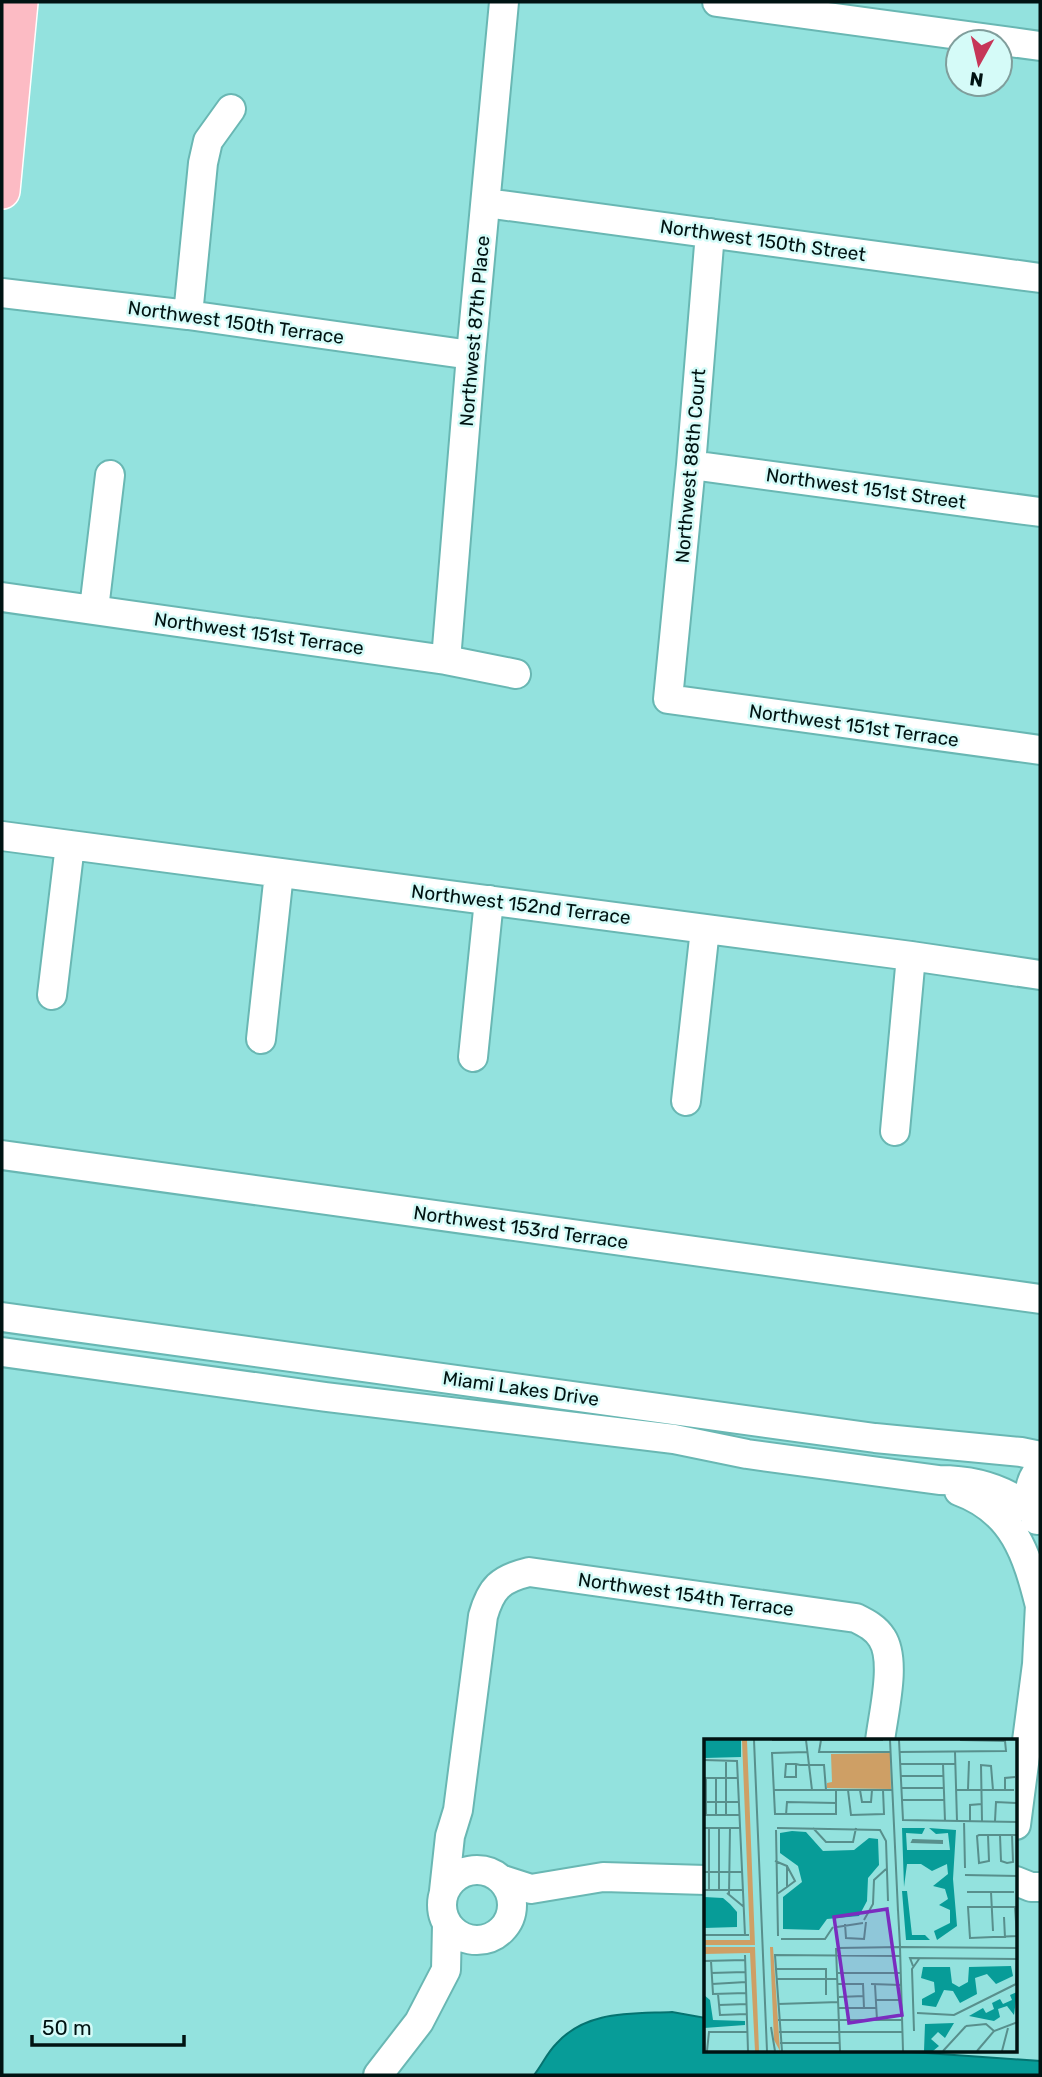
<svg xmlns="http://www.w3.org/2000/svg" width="1042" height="2077" viewBox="0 0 1042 2077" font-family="Rubik,sans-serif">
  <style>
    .water { fill: #079c98; stroke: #057370; stroke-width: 2 }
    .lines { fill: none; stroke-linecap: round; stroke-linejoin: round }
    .minor-casing { stroke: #69b7b3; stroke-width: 32 }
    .major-casing { stroke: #fff; stroke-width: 38 }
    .minor { stroke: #fff; stroke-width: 28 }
    .major { stroke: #fcbbc4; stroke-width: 35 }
    .labels { text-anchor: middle; stroke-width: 5; stroke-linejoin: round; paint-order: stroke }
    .street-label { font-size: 19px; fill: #001312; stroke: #d5fbf8 }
    .inset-road { fill: none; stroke: #588f8c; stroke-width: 2 }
    .view { fill: #7b2cbf; fill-opacity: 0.15; stroke: #7b2cbf; stroke-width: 3.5 }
    .inset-edge { fill: none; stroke: #001312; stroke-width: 3.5 }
  </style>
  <rect width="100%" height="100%" fill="#93e2de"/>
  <path class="water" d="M672,2012L706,2018V2051H898L1040,2061V2075H534C542,2065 547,2053 556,2044C586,2010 631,2014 672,2012Z"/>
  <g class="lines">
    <defs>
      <path id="minor" d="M717,2L1040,46
        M486,203L1040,278
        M710,233L691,465L668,699L1040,750
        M2,293L188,315L471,355
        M188,315L203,163L208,141L231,109
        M691,465L1040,512
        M2,597L446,660L516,674
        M94,609L110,475
        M446,660L471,355L504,2
        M2,836L911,956L1040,975
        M52,995L70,845
        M261,1039L279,873
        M473,1057L489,900
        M686,1101L705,929
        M895,1131L911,956
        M2,1155L1040,1299
        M2,1317L875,1438L1021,1452L1040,1456
        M2,1352L326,1397L674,1439L747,1454L939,1480C973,1480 1006,1489 1032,1511
        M959,1491C1014,1511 1027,1555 1040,1606
        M1037,1520C1026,1502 1027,1484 1040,1468
        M1016,1825L1037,1664L1040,1604
        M442 1905a35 35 0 1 1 70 0a35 35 0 1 1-70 0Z
        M503,1880L531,1889L603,1877L706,1880
        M1016,1881L1031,1887H1040
        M444,1891L450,1836L458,1810L483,1616C491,1588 500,1579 529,1572L856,1618C866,1623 876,1628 882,1638C897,1661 883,1714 880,1741
        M378,2075L419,2022L446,1970L447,1925"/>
      <path id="major" d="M2,191L20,2"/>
    </defs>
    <use href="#minor" class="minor-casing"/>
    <use href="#major" class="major-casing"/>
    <use href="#minor" class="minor"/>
    <use href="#major" class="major"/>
  </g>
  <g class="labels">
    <g class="street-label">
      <text transform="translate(763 240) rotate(8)" y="7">Northwest 150th Street</text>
      <text transform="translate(236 322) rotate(8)" y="7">Northwest 150th Terrace</text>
      <text transform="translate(474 331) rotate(-85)" y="7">Northwest 87th Place</text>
      <text transform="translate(690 466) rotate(-85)" y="7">Northwest 88th Court</text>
      <text transform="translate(866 488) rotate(8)" y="7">Northwest 151st Street</text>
      <text transform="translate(259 633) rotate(8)" y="7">Northwest 151st Terrace</text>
      <text transform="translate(854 725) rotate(8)" y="7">Northwest 151st Terrace</text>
      <text transform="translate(521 904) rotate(7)" y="7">Northwest 152nd Terrace</text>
      <text transform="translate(521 1227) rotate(8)" y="7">Northwest 153rd Terrace</text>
      <text transform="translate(521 1388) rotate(8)" y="7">Miami Lakes Drive</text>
      <text transform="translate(686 1594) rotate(8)" y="7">Northwest 154th Terrace</text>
    </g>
  </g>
  <g transform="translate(704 1739)">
    <rect width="313" height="313" fill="#93e2de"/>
    <path d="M38,1H43L51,206H0V201H46ZM186,14L187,50L123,49V44L128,43L127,15ZM0,208H51L55,312H51L46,214L0,215ZM66,208H69L76,312L70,301Z" fill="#ce9f65"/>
    <path d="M0,1H37V18L0,19ZM198,89H221L218,95L202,94L203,111H246L244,94L232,95L225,89L252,91L249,140L253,187L233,201L230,192L246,184V171L235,166L244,160L241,150L229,147L244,135L243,125L228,132L217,125H203L200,148ZM88,92L102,93L119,112L150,111L165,99L174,100L175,126L164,139L163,162L155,177L123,180L115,191L79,190V158L98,143L94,127L76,114V94ZM198,152H203L208,196H221L226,201H202ZM0,158L19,159L26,165L33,173V188L0,189ZM307,227L309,237L292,245L283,235L271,239L273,255L256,264L249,252L240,251L232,268L218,266V260L231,253L230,243L217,239L219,228H246L248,244L255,248L264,243L265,228ZM313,253L310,276L303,267L294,270L296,278L290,282L265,277L279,269L282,274L290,270L288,264L296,260L299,265L308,261L306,256ZM0,256L6,261L9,281L41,282V286L0,289ZM250,284L241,299L234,293L227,300L235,307L229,312H220L221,285Z" fill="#079c98"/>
    <path class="inset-road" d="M50,1L63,312M68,1H102M102,1L108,51M179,1H117L115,13H187M186,1L194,172M195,1L199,81L314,83M103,13L68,14L71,75H132V52M195,13L302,12L301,2L256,1M251,13L253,82M0,21L33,22L41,196M22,21V76M92,25V38H81L82,25H92L96,26H120L122,51M196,25H251M239,25L241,82M196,37H239M0,39H34M2,39V76M12,39V76M197,49H240M264,50L265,22M69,51H188M144,51L147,76L180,75L179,51M156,51L158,63H167L168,51M252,51H310M301,51V39L311,38M197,61H240M1,63H35M1,76H35M82,76L83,63L132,64M260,82L261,129M266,82V66L278,65M278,82L277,26L287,27L289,51M291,82L292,63L312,64M0,89H36M5,89V151M15,89V151M73,89L176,91L182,102L184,162M109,89L122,103H149L152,89M72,91L74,197M284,96L285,122L275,124L273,97L275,96H314M296,96L297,122L303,124L309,123L308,96M238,102V104L208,103L209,101ZM71,122L83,127V148L73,155M83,127L91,142L83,148M0,133H38M261,136L314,137M0,151H39M263,153H310M287,153L289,192M23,154L40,168M25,155L26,89M264,168H311L313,197L266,199ZM194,171L196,207M300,178L301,199M160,181L169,165L170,141L182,130M141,185L142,199L160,200L162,183M133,188L159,184M0,196H45M77,200H121L129,188M132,209L136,312M134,209L196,208M41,216L44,312M0,222L41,221M7,222L9,255L42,254M209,227L206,219L313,220L312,245L250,276L213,274M122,229V256M71,230H122M7,234L41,233M134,234H196M72,240H134M8,245L42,243M134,245H159L160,269M167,245L197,246M171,246L173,281M14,255L16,276L43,275M135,258L160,257M172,261H198M74,265L135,263M15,266L43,265M135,269H172M74,281H198M262,287L282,285L290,292M67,288L71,312M210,292L208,230L215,220M75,293H199M76,304H136M3,312L5,293H44M78,312L71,216L196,217M199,312L196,208L314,209M239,312L262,287M273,312L290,292L314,283M298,312L304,289"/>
    <path class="view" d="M183,170L198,276L145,284L130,178Z"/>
    <rect width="313" height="313" class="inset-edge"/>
  </g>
  <rect width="1042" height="2077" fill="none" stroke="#001312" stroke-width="7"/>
  <g transform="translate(979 63) rotate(188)"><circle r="33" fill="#d5fbf8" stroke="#809e9c" stroke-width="2"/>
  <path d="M0-5L12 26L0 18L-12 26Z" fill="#c63658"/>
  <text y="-10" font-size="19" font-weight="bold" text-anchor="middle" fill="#001312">N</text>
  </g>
  <path d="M32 2035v10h152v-10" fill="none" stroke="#001312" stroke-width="3.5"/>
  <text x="42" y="2035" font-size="21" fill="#001312" stroke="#d5fbf8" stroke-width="5" paint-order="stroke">50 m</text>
</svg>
